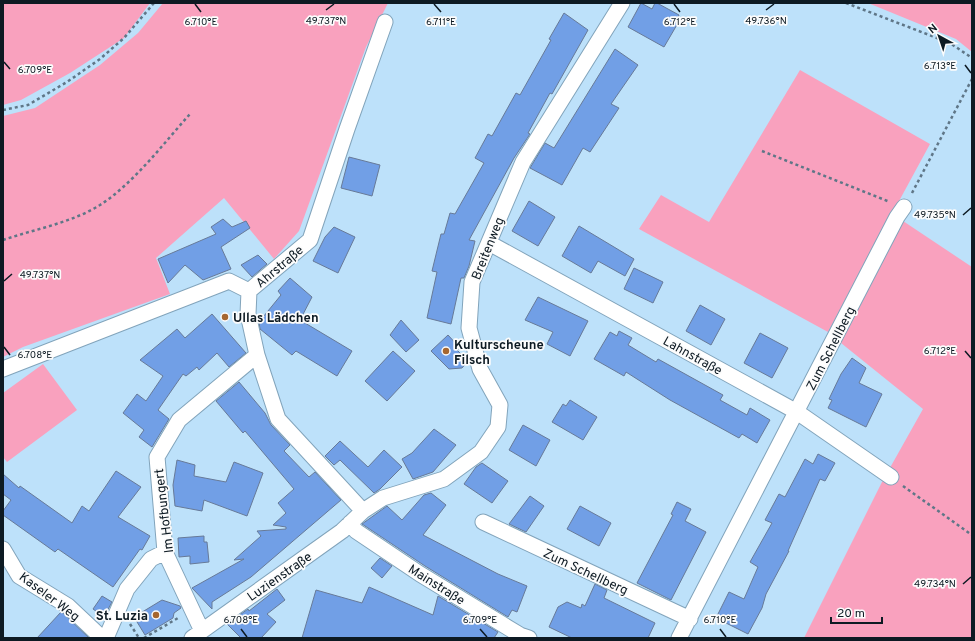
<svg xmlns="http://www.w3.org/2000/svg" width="975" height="641" viewBox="0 0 975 641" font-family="Overpass,sans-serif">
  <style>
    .green { fill: #f9a1be }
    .building { fill: #719fe6; stroke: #677a98 }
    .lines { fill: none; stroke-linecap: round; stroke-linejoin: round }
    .street-casing { stroke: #82a4bb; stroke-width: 17 }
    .path { stroke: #5f7687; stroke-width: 2.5; stroke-dasharray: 3 3; stroke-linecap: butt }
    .street { stroke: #fff; stroke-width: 15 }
    .ticks { fill: none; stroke: #0d1a23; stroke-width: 1.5 }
    .poi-dot { fill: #a6662f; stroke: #fcfcfc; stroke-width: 1.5 }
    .labels { text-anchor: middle; stroke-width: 3.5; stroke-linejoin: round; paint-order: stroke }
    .street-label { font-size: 13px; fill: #0d1a23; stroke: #fcfcfc }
    .poi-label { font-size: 13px; font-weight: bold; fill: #0d1a23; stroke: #fcfcfc; text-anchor: start }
    .ticks-label { font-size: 10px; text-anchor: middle; fill: #0d1a23; stroke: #fcfcfc; stroke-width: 3.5; stroke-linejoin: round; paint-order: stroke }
  </style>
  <rect width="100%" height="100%" fill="#bde1fa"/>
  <path class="green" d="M3,3H150L124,38L70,73L21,100L3,105Z
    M163,3H388L366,47L299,231L274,259L224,198L156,258L170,294L23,347L3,357V116L35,108L100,65L138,33Z
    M868,3H972V52L956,39Z
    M800,70L930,144L828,332L639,229L661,195L709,222Z
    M897,217L972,267V638H804L882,482L923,409L841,343L858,293Z
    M43,364L77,410L7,462L3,457V393Z"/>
  <path class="building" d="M641,3L652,9L655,3H657L679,15L676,22L678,23L664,47L628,27Z
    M564,13L588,30L552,94L550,93L528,133L530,134L514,158L469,240L475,241L469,266L464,278H461L451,324L427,318L437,272L432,271L441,234H444L450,213L455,214L484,163L475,158L488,134L492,136L516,93L520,95L551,40L549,39Z
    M615,49L638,65L611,104L619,108L590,152L583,148L562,185L530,168L545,143L554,148Z
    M349,157L380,165L372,196L341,188Z
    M529,201L555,217L538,246L512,231Z
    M223,219L232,227L246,221L250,228L221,247L231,269L203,280L185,265L168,283L158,259L216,234L211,227Z
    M579,226L634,259L625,276L598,261L591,273L562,256Z
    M334,227L355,237L338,273L313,261L325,237Z
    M258,255L267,264L252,277L241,265Z
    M634,268L663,282L653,303L624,289Z
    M290,278L312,297L300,320L352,351L337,376L296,351L292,355L260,329L259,322L281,295L278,291Z
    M538,297L588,321L570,356L547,344L553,332L525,320Z
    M700,305L725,319L711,345L686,331Z
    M212,314L246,353L229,367L217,353L199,370L197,367L186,376L183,374L158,410L169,419L152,447L139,437L144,430L123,413L137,394L146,401L163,376L140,360L177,329L185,338Z
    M401,320L419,340L406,352L390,335Z
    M619,331L632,338L628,345L656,362L658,359L723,395L720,400L747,415L750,408L770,420L757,443L742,434L739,438L670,400L626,372L624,376L594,359L610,332L617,336Z
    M760,333L788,348L772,378L744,363Z
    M448,335L460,348L457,350L468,361L462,368L449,369L431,351Z
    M393,351L415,371L387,401L365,381Z
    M852,358L866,368L859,383L882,394L866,427L828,408L832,400L829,399L841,374Z
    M239,382L265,413L271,425L290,445L284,451L309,477L315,472L341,500L251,577L212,602V609L192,588L244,559L234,560L261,536L257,531L286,529V527L273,525L286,513L278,503L294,489L245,431L243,433L216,401Z
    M570,400L597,417L583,440L552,422L563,404L566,406Z
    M523,425L550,440L536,466L509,450Z
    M434,429L456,445L433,472L413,479L402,459L412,453Z
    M340,441L368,467L384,450L402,467L380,489L374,493L340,460L334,465L325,456Z
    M818,454L835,463L825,481L820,479L788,551H789L766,594L762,608L748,634L716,618L729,592L744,599L758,567L750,562L772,523L765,520L779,494L785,497L805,459L813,464Z
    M177,460L195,465L194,476L226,482L234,462L263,473L247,516L204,500L202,511L175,506L173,485Z
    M482,463L508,481L492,503L464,484L476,467Z
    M116,471L141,487L118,517L150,536L142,550L140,549L113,587L58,549L55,552L3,515V511L11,500L3,494V474L19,488L20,486L72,523L82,506L89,511Z
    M431,493L446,505L423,535L498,574L527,586L517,612L512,610L508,617L425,566L362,524L387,506L402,520L424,495Z
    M530,496L544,506L526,532L509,524Z
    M677,502L691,509L685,521L706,532L671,600L637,583L673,515L671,514Z
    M580,506L611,523L599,546L567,529Z
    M204,536V542H207L209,562L190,564V556L179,557L178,538Z
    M380,558L392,566L382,578L371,568Z
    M595,584L607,590L604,598L655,623L648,638H572L549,627L558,607L567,602L581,608L582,604L585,606Z
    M369,587L433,615L438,596L498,632L494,638H302L316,590L362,603Z
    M277,589L285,600L267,614L276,622L261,638H241L227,624L248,609L249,611Z
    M102,596L112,602L104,617L93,609Z
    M162,600L180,606L181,608L174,613L173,618L145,635L134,617Z
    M61,612L63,613L89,638H37Z"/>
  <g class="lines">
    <defs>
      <path id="street" d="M489,243L797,412L891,477
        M3,369L229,281L249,291
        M363,511L278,419L257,355L248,314L249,291L310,240L347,129L385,22
        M483,522L690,619
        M350,523L356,531L420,574L520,635L529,638
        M3,549L19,576L68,606L102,638
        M202,631L165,552L157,457L179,420L257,355
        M106,638L127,589L151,559L165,552
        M192,638L342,531L363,511L383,498L444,479L481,452L498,427L500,405L480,369L469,328L472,282L523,162L622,3
        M679,638L897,217L904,207"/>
    </defs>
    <use href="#street" class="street-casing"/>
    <path class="path" d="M846,3L950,43L972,58
      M3,110L28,105L67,82L100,59L124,38L154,3
      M762,151L890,202
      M912,193L972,79
      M3,240C35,229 71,223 100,205C134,183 163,144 190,114
      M903,486L972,535
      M130,624L139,638
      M144,638L178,618"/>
    <use href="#street" class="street"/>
  </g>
  <path class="ticks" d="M195,4L201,12M434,4L441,12M674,4L680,12M326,10L334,4M766,10L774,4M4,62L10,69M965,65L971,73M963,215L971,208M4,281L12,274M4,347L10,355M965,351L971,358M963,584L971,577M241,629L247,637M480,629L487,637M720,629L726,637"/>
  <g class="poi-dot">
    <circle cx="225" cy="317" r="4"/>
    <circle cx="446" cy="351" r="4"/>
    <circle cx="156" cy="615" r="4"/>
  </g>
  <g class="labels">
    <g class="street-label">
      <text transform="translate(487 248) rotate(-68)" y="5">Breitenweg</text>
      <text transform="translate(279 266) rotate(-40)" y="5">Ahrstraße</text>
      <text transform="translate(830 348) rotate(-63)" y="5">Zum Schellberg</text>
      <text transform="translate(693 355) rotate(29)" y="5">Lahnstraße</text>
      <text transform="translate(163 511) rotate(-97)" y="5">Im Hofbungert</text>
      <text transform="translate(586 571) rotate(25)" y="5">Zum Schellberg</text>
      <text transform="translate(279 576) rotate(-35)" y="5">Luzienstraße</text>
      <text transform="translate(437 584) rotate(32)" y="5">Mainstraße</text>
      <text transform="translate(50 596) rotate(37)" y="5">Kaseler Weg</text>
    </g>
    <g class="poi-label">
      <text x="233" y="322">Ullas Lädchen</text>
      <text x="454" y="349">Kulturscheune<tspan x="454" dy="15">Filsch</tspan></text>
      <text x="148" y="620" text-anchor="end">St. Luzia</text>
    </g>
  </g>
  <g class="ticks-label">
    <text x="326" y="24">49.737°N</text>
    <text x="766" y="24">49.736°N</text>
    <text x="201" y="25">6.710°E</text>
    <text x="441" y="25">6.711°E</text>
    <text x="680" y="25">6.712°E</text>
    <text x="940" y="69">6.713°E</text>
    <text x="35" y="73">6.709°E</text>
    <text x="935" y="218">49.735°N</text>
    <text x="40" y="278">49.737°N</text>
    <text x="940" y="354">6.712°E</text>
    <text x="35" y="358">6.708°E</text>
    <text x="935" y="587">49.734°N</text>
    <text x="241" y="623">6.708°E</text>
    <text x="480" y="623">6.709°E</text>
    <text x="720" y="623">6.710°E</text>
  </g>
  <rect width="975" height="641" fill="none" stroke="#0d1a23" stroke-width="8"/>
  <g transform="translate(939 36) rotate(320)" stroke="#fcfcfc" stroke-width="3" paint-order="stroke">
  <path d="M0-3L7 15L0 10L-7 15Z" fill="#0d1a23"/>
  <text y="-6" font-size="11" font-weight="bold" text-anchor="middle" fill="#0d1a23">N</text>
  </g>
  <path d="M831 617v6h51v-6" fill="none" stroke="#0d1a23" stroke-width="2"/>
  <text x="837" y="617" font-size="12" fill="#0d1a23" stroke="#fcfcfc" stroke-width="3" paint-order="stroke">20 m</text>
</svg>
